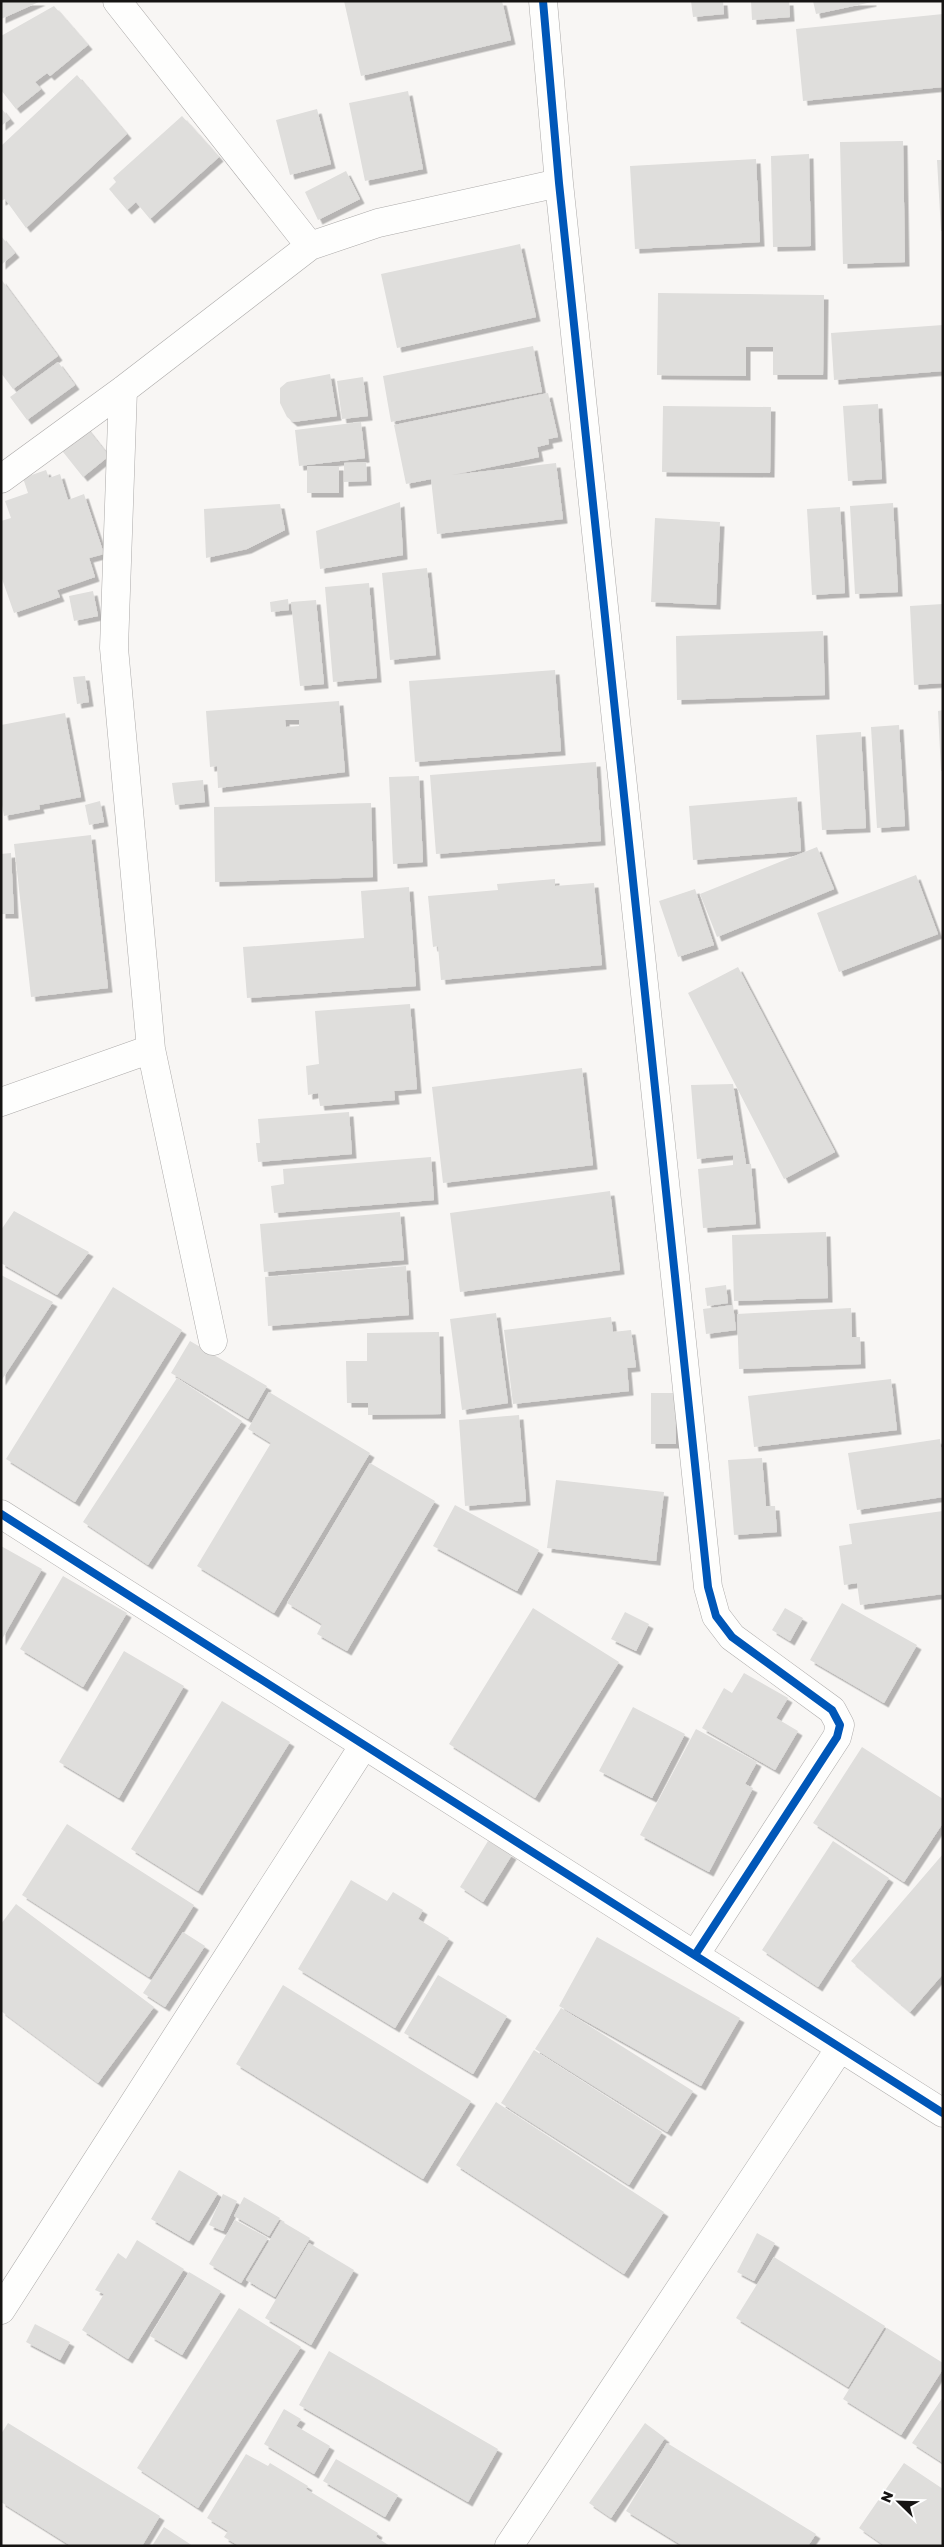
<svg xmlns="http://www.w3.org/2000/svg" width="944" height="2547" viewBox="0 0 944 2547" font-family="'Golos Text',sans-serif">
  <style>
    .building { fill: #dfdedc; fill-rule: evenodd; filter: url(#shadow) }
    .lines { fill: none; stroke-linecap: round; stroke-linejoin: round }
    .minor-casing { stroke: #acaaa9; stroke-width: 29 }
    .minor { stroke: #fefefd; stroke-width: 28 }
    .cycleway-casing { stroke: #fff; stroke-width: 11 }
    .cycleway { stroke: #0057b8; stroke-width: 8 }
  </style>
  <defs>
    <filter id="shadow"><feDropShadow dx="4.5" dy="4.5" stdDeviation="0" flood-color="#0004"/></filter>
  </defs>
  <rect width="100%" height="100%" fill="#f8f6f4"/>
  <path class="building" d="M1,1H41L1,19Z
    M344,1H502L511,40L361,76Z
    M691,1H723L724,14L693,17Z
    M751,1H789L790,17L752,20Z
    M813,1H872V2L816,14Z
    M54,6L88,45L50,76L47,73L35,82L41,89L16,109L1,90V36Z
    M943,14V87L803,101L796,29Z
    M77,75L127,134L26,228L5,199L1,201V146Z
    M408,91L423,169L365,181L349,103Z
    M1,108L10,119L1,126Z
    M317,109L331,164L290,175L276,120Z
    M182,116L219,157L150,219L136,202L127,210L109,189L116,182L113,178Z
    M903,141L905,262L843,264L840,142Z
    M809,154L811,246L773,247L771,156Z
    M756,159L760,242L635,249L630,166Z
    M937,160H943V231H941Z
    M346,171L360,199L318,220L305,192Z
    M1,236L15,253L1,265Z
    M520,244L536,317L397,348L381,274Z
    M1,279L58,356L13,389L1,373Z
    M658,293L824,295L823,375H773V347H746V376L657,375Z
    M943,325V371L834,380L831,333Z
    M533,346L542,392L391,422L383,376Z
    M58,362L75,385L27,420L10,397Z
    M330,374L337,416L293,422L287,417L280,403V388L287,382Z
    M363,377L368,416L342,419L337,381Z
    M548,393L558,437L548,439L549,444L537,447L539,457L452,475L556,463L563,519L437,534L431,479L406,484L394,425Z
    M878,404L882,479L848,481L843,406Z
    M663,406L771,407L770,473L662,472Z
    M82,422L109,456L83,477L56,443Z
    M361,422L365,458L299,466L295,430Z
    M366,462L367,481L344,482V463Z
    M307,466H339V493H307Z
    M46,470L49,478L60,474L68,500L84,494L104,554L89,558L95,577L57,590L60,597L14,613L1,576V521L11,518L5,501L28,493L23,478Z
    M400,502L403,555L320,569L316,531Z
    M893,503L898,592L855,594L850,506Z
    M280,504L285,530L247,549L206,558L204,509Z
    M840,507L845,593L812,595L807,509Z
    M655,518L720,522L716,605L651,602Z
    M427,568L436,655L390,660L382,573Z
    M369,583L377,678L333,682L325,587Z
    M93,591L98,616L74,621L69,596Z
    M288,599L289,610L271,612L270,602Z
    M316,600L324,684L300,686L291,602Z
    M943,604V683L914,685L910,606Z
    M823,631L825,695L677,700L676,636Z
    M555,670L561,751L415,762L409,681Z
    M85,676L89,702L77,704L73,677Z
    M339,701L345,772L218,788L217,766L210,767L206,711ZM285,720H299V726L286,727Z
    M943,710V771H941L938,711Z
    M65,713L81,797L39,805L40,809L4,816L1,799V725Z
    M899,725L905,826L877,828L871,727Z
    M861,732L866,828L822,830L816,735Z
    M596,762L601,841L436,854L430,775Z
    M419,776L423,862L393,864L389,777Z
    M203,780L205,802L175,805L172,783Z
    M797,797L801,851L693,860L689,806Z
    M100,801L104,822L89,825L85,805Z
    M371,803L373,877L215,882L214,807Z
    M91,835L108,988L31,997L14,844Z
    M817,847L834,889L717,937L700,894Z
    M11,853L14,914H1V854Z
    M916,875L938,934L839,972L817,913Z
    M555,879V886L594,883L602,965L441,980L438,946L433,947L428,896L498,890L497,884Z
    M409,887L416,986L247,998L243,947L364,938L361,891Z
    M695,889L714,945L678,957L659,901Z
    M738,967L835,1152L784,1179L688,993Z
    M410,1004L417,1089L394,1091L395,1100L320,1106L318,1093L308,1095L306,1066L319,1064L315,1011Z
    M582,1068L593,1165L443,1183L432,1087Z
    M733,1084L746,1164H751L756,1224L703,1228L698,1169L733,1165V1155L697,1159L691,1085Z
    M349,1112L352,1154L258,1162L256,1143H260L258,1119Z
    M431,1157L434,1200L274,1213L271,1186L284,1184L283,1169Z
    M610,1191L620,1270L460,1292L450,1213Z
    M14,1211L89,1252L57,1295L1,1263V1230Z
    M400,1212L404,1260L264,1272L260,1224Z
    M826,1232L828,1298L734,1301L732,1235Z
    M406,1266L409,1315L268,1326L265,1277Z
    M1,1275L53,1302L1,1381Z
    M726,1285L728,1303L707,1306L705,1288Z
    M113,1287L182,1330L75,1502L6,1459Z
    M733,1305L736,1330L706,1334L703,1309Z
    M851,1308L852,1337H860L861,1364L739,1369L737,1314Z
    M496,1313L508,1403L462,1410L450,1319Z
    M611,1317L613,1332L631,1330L636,1367L627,1368L629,1391L513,1404L504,1330Z
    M439,1332L441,1414L368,1415V1403H347L346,1361H367V1333Z
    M190,1341L267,1386L248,1419L171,1373Z
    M177,1378L242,1421L148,1565L83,1522Z
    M891,1379L897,1430L754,1447L748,1396Z
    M269,1392L370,1453L274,1613L197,1566L271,1443L248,1429Z
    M651,1393H675L676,1444H651Z
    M519,1415L526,1501L465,1506L459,1420Z
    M940,1439L943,1461V1497L857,1510L848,1453Z
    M762,1458L766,1506H775L777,1532L734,1535L728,1460Z
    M370,1463L435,1501L347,1651L317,1634L322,1624L287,1603Z
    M556,1480L664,1492L656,1561L547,1548Z
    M455,1505L539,1550L517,1591L433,1546Z
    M943,1511V1594L860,1605L857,1583L844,1585L839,1546L852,1544L849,1524Z
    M1,1546L42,1569L1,1641Z
    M63,1576L127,1613L83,1687L20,1649Z
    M842,1603L917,1645L884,1703L810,1660Z
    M533,1608L619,1662L535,1798L449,1744Z
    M785,1608L803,1618L790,1641L772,1630Z
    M625,1612L649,1624L636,1651L611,1639Z
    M124,1651L184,1686L119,1798L59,1762Z
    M744,1673L788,1698L776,1718L798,1731L775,1770L702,1728L724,1688L732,1693Z
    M222,1701L290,1742L198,1891L131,1849Z
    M633,1707L685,1734L652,1798L599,1771Z
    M696,1729L757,1762L745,1784L753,1788L709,1872L640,1835Z
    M862,1747L943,1799V1823L904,1882L813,1823Z
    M67,1824L194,1905L149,1977L22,1895Z
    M488,1841L512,1855L483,1902L460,1887Z
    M833,1841L889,1878L818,1987L762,1950Z
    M943,1854V1974L910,2012L851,1961Z
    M351,1880L387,1901L393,1892L423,1910L418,1919L449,1938L395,2028L298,1969Z
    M16,1904L154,2007L98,2083L1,2011V1924Z
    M183,1932L205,1946L165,2007L143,1993Z
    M597,1937L740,2018L701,2086L559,2006Z
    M438,1975L507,2016L473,2074L404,2033Z
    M283,1985L471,2101L423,2179L236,2064Z
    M561,2008L693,2091L667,2132L535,2049Z
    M534,2050L662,2132L629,2185L501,2103Z
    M496,2102L664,2212L624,2274L456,2165Z
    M179,2170L218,2193L189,2241L151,2219Z
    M223,2194L237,2201L223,2231L209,2225Z
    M244,2197L280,2218L269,2236L234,2216Z
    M235,2220L268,2238L241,2283L209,2264Z
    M281,2221L310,2238L275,2297L246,2280Z
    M757,2233L775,2243L754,2281L737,2272Z
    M137,2240L184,2269L128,2359L82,2330L104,2294L95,2290L118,2253L126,2259Z
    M309,2243L354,2270L311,2345L265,2318Z
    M774,2257L885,2326L848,2387L736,2318Z
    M189,2272L221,2291L182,2355L150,2336Z
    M239,2308L301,2347L198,2508L137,2468Z
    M35,2324L70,2342L60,2360L26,2342Z
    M887,2328L943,2363V2369L901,2435L843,2399Z
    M329,2351L498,2449L468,2502L299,2405Z
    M943,2397V2463L912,2443Z
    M284,2409L301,2419L296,2426L330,2446L314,2474L264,2444Z
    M8,2423L160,2516L142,2546H71L1,2502V2434Z
    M645,2423L665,2438L611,2518L589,2503Z
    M667,2443L816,2534L808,2546H683L626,2511Z
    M246,2454L268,2466L270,2463L308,2486L306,2489L378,2533L376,2537L390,2546H239L224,2537L228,2531L207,2518Z
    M336,2459L398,2495L385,2517L323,2481Z
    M904,2463L943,2489V2546H885L859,2528Z
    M164,2527L193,2546H152Z"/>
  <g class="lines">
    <defs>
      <path id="minor" d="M117,1L310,246
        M543,1L559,183L708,1587L716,1616L732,1637L832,1710L840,1725L837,1737L695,1955
        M123,390L114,648L151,1049L213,1341
        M1,479L123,390L310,246L378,223L559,183
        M1,1102L151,1049
        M1,1514L943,2113
        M1,2310L364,1745
        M509,2546L840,2048"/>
    </defs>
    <use href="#minor" class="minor-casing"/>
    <use href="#minor" class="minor"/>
    <defs>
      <path id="cycleway" d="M543,1L559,183L708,1587L716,1616L732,1637L832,1710L840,1725L837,1737L695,1955
        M1,1514L943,2113"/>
    </defs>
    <use href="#cycleway" class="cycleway-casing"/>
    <use href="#cycleway" class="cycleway"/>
  </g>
  <rect width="944" height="2547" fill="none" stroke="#161413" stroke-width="5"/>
  <g transform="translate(899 2502) rotate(293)" stroke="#ffffff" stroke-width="4" paint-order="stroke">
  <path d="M0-4L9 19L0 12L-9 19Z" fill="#161413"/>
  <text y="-8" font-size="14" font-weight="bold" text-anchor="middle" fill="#161413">N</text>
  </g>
</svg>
